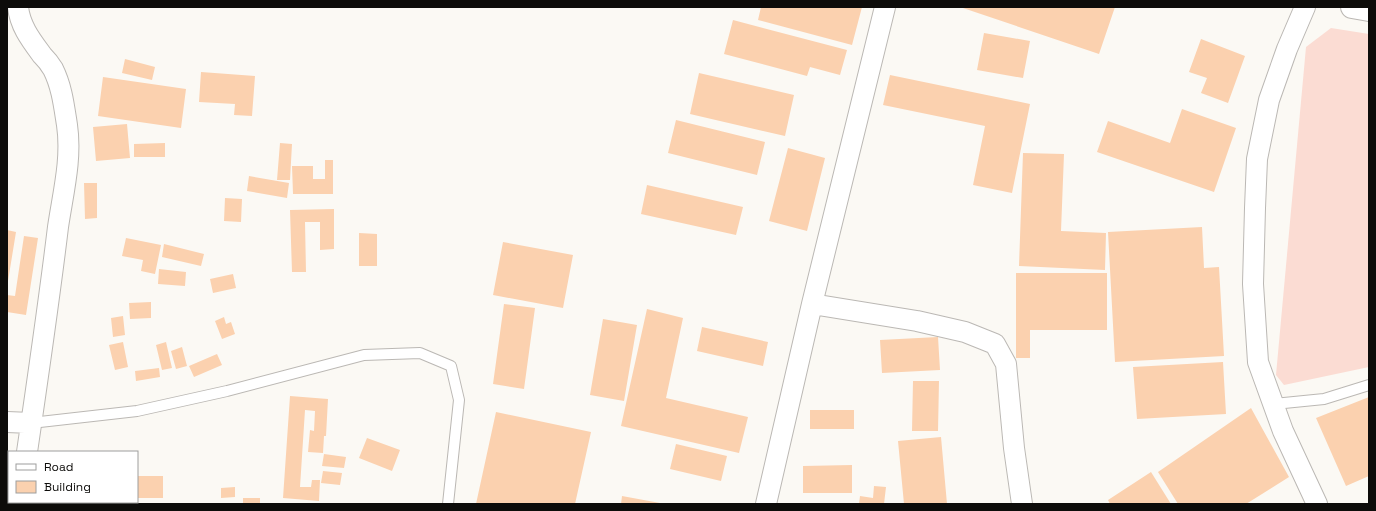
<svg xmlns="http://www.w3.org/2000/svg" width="1376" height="511" viewBox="0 0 1376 511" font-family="'Space Grotesk',sans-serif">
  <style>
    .grass { fill: #fbdcd3 }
    .building { fill: #fbd1af }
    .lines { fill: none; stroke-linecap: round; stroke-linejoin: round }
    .service-casing { stroke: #bbb8b4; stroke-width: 12 }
    .minor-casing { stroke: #bbb8b4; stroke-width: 22 }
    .tertiary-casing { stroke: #bbb8b4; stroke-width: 24 }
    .service { stroke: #fff; stroke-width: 10 }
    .minor { stroke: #fff; stroke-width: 20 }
    .tertiary { stroke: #fff; stroke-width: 22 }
  </style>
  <rect width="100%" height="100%" fill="#fbf9f4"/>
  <path class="grass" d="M1331,28L1369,34V367L1284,385L1276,375L1306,47Z"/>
  <path class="building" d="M761,7H862L852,45L758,20Z
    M960,7H1115L1099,54Z
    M733,20L847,50L840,75L810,67L807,76L724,54Z
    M984,33L1030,41L1023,78L977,70Z
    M1201,39L1245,56L1228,103L1201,93L1207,78L1189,72Z
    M125,59L155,67L152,80L122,73Z
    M201,72L255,76L252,116L234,115L235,104L199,102Z
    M699,73L794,95L785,136L690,114Z
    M890,75L1030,104L1012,193L973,185L985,126L883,105Z
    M103,77L186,89L181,128L98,116Z
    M1182,109L1236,128L1214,192L1097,152L1108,121L1170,143Z
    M676,120L765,142L757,175L668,153Z
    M127,124L130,158L96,161L93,127Z
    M165,143V157H134V144Z
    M280,143L292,144L290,180H277Z
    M788,148L825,158L807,231L769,221Z
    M1023,153L1064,154L1061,231L1106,233L1105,270L1019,266Z
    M325,160H333V194H293L292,166H313V179H325Z
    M249,176L289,183L287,198L247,191Z
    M84,183H97V218L85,219Z
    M647,185L743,207L736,235L641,214Z
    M225,198L242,199L241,222L224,221Z
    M334,209V249L320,250V222H305L306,272H292L290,210Z
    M1202,227L1204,268L1219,267L1224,356L1115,362L1108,232Z
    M7,230L16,232L8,281H7Z
    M359,233L377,234V266H359Z
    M24,236L38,238L26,315L7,312V295L15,296Z
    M126,238L161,245L155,274L141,271L143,260L122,256Z
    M503,242L573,255L563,308L493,295Z
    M164,244L204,254L201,266L162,257Z
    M159,269L186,272L185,286L158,284Z
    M1016,273H1107V330H1030V358H1016Z
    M233,274L236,288L213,293L210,279Z
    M151,302V318L130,319L129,303Z
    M504,304L535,308L524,389L493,384Z
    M647,309L683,318L666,398L748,417L739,453L621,426Z
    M123,316L125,335L113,337L111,318Z
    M224,317L226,324L231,322L235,334L222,339L215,321Z
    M603,319L637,325L624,401L590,395Z
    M702,327L768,342L763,366L697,351Z
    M938,337L940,370L882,373L880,340Z
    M123,342L128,367L115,370L109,345Z
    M166,342L172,368L162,370L156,345Z
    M182,347L187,366L176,369L171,351Z
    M217,354L222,365L194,377L189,366Z
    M1223,362L1226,414L1137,419L1133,367Z
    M159,368L160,377L136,381L135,371Z
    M913,381H939L938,431H912Z
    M290,396L328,399L326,436H324L323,453L308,452L310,430L314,431L315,411L305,410L300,487H311L312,480H320L319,501L283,498Z
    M1369,397V476L1346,486L1316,418Z
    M1251,408L1289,477L1246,504H1178L1158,472Z
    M810,410H854V429H810Z
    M496,412L591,432L575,504H476Z
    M941,437L947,504H904L898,441Z
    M367,438L400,450L392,471L359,458Z
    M676,444L727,456L721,481L670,469Z
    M324,454L346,457L344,468L322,466Z
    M852,465V493H803V466Z
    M323,471L342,473L340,485L321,483Z
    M1151,472L1171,504H1110L1108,500Z
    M137,476H163V498H137Z
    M874,486L886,487L884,504H859L860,496L873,498Z
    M235,487V497L221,498V488Z
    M622,496L660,503V504H621Z
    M243,498H260V504H243Z
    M68,502H113L114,504H68Z"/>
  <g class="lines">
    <defs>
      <path id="service" d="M1274,404L1324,399L1369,385
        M31,423L137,411L227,391L364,355L420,353L451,366L459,400L448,504"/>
      <path id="minor" d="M18,7C20,26 31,40 42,55C46,59 50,64 53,69C62,87 64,106 67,125C72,159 63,193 58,227C49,302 38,377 27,452
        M1305,7L1287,49L1269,100L1257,159L1255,208L1253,284L1258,362L1283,431L1317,504
        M812,304L917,321L965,332L995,344L1006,364L1014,448L1022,504
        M7,422L31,423
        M20,504L21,502
        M766,504L812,304L885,7"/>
      <path id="tertiary" d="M1352,7L1369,10"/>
    </defs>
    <use href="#service" class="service-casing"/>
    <use href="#minor" class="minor-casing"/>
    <use href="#tertiary" class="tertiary-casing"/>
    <use href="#service" class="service"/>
    <use href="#minor" class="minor"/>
    <use href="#tertiary" class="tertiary"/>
  </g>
  <rect width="1376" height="511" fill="none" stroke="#0d0c0a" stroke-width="16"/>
  <rect x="8" y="451" width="130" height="52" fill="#ffffff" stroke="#9e9e9d"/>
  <rect x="16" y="464" width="20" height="6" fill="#ffffff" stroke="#9e9e9d"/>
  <text x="44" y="471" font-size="12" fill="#0d0c0a">Road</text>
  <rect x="16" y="481" width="20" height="12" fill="#fbd1af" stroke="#9e9e9d"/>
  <text x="44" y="491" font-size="12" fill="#0d0c0a">Building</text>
</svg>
